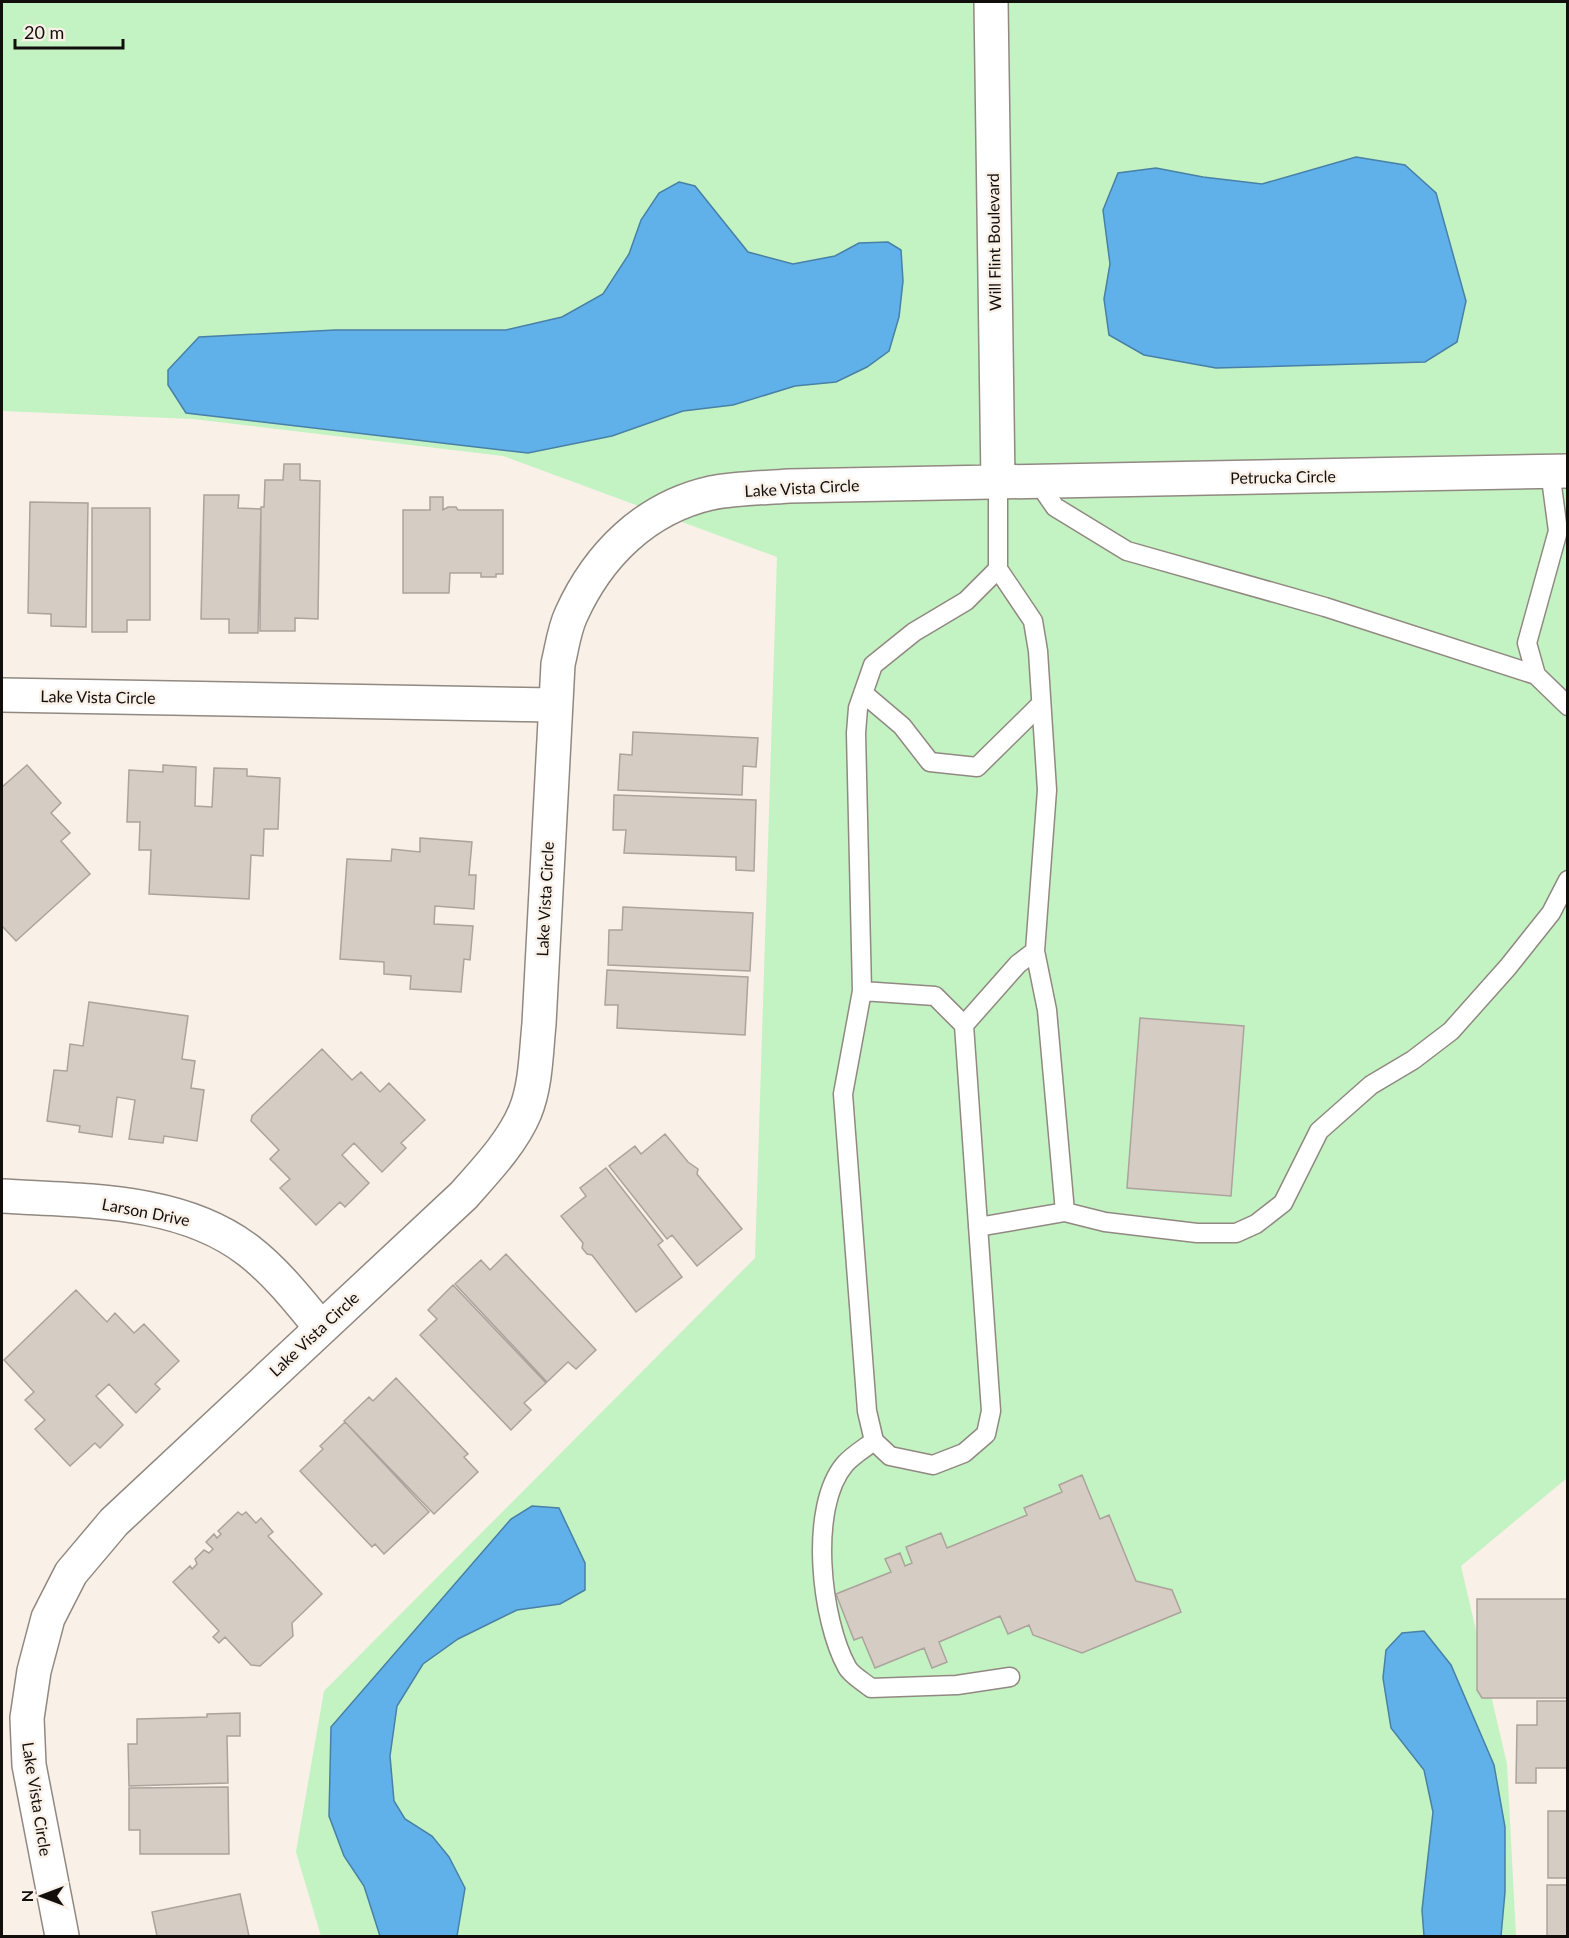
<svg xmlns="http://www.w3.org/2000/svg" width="1569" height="1938" viewBox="0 0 1569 1938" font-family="Lato,sans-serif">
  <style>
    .green { fill: #c3f2c3 }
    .water { fill: #60b1e9; stroke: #4880a6; stroke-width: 1.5 }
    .building { fill: #d5ccc4; stroke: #aca39c; stroke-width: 1.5 }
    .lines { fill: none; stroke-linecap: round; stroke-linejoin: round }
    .lane-casing { stroke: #918981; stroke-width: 21 }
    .street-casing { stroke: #918981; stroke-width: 36 }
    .lane { stroke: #fff; stroke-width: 18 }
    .street { stroke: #fff; stroke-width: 33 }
    .labels { text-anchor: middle; stroke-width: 5; stroke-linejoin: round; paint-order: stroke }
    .street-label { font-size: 16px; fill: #110e0b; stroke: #f9f0e7 }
  </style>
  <rect width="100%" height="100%" fill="#f9f0e7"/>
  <path class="green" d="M2,2H1567V1478L1461,1566L1507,1764L1516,1936H321L296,1852L324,1691L755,1258L777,557L503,456L193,419L2,411Z"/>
  <path class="water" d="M1356,157L1405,165L1436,193L1466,301L1457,342L1425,362L1216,368L1144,355L1109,335L1104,299L1110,264L1103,210L1118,173L1156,168L1203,177L1262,184Z
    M679,182L695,186L748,252L793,264L835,256L859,243L888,242L901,250L903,281L899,317L889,351L867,367L836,382L795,386L733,405L683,411L612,436L528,453L186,413L168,385V370L199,337L335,330H506L562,317L603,294L629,254L641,220L659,193Z
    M532,1506L559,1508L585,1563V1590L560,1604L517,1610L458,1639L423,1664L397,1706L390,1756L394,1801L405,1819L432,1836L449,1857L465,1888L457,1936H380L364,1886L344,1856L329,1816L331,1727L511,1519Z
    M1424,1631L1451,1665L1494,1765L1505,1827V1892L1501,1936H1424L1422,1910L1433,1812L1424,1770L1391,1728L1383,1678L1386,1650L1402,1633Z"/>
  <path class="building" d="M284,464H300V480L320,481L318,619L295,618V631H260L261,507H264L265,480H283Z
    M204,495H239L238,508L261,509L258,633H229V619H201Z
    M430,497H443V510L448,507H456L458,510H503V574H496V577H481V573H450L449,593H403V510H430Z
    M30,502L88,503L86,627L51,626V614L28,613Z
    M92,508H150V620H127V632H92Z
    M633,732L758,738L756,767L743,766L742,795L618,790L620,754L632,755Z
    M27,765L61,803L51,813L70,833L61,841L90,874L16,941L2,926V787Z
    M163,765L196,767L195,806L212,807L214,768L247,769V776L280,778L278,829H264L263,856L251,855L249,899L149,894L151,850H139L140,822H127L129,770L163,772Z
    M614,795L756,800L754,871L736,870V857L624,853L626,830H613Z
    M420,838L472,842L469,875H476L474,909L435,906L434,924L473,926L470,960L464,959L461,992L410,989L411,976L384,974V962L340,959L347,859L391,861L392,849L420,852Z
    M623,907L753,913L750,971L608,965L609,930H622Z
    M607,970L748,977L745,1035L617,1028L618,1005H605Z
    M89,1002L188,1016L182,1059L195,1061L191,1088L204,1090L197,1141L164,1136L163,1143L129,1139L135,1100L117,1097L112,1137L79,1132L80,1126L47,1121L54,1070L67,1071L70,1044L83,1046Z
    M1140,1018L1244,1026L1231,1196L1127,1188Z
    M322,1049L352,1080L361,1072L380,1092L389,1083L425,1120L401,1143L406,1148L382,1172L354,1143L342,1155L369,1183L345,1207L340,1202L316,1225L280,1188L290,1179L270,1159L279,1150L251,1121L252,1116Z
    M665,1134L688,1162L698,1169L697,1174L742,1229L697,1266L672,1235L667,1239L609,1166L635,1146L641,1154Z
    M606,1168L663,1241L658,1245L682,1277L636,1312L592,1255L587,1254L582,1248L583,1243L561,1216L586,1196L580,1188Z
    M506,1254L596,1350L576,1369L568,1362L547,1382L455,1284L481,1260L490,1270Z
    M453,1285L546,1383L524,1403L531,1410L511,1430L420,1335L437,1319L428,1310Z
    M76,1290L107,1322L115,1313L134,1333L144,1324L179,1361L155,1384L160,1389L136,1413L109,1384L96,1396L123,1425L100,1448L95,1443L70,1466L35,1429L45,1420L25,1400L34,1392L4,1360Z
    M396,1378L468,1454L464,1457L478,1472L434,1514L344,1421L369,1397L373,1401Z
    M345,1422L429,1512L384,1554L375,1544L372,1547L300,1471L323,1449L320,1446Z
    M1082,1475L1100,1519L1109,1515L1136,1581L1172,1590L1181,1612L1082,1653L1033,1635L1029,1625L1008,1634L1000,1616L939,1642L947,1662L932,1668L924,1648L875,1668L862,1637L854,1640L836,1594L891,1572L885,1559L900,1553L905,1566L912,1563L906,1547L941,1533L947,1548L1027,1515L1024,1508L1062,1492L1059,1485Z
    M238,1512L242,1515L246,1512L256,1523L261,1518L273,1532L268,1536L322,1594L292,1623L293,1636L260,1666L251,1665L225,1637L219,1643L213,1637L219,1631L173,1582L190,1566L192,1569L197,1564L195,1559L204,1550L209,1553L213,1549L206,1542L214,1534L217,1538L221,1534L218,1531Z
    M1477,1599H1568V1698H1482L1477,1690Z
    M1537,1701H1568V1768H1536V1783H1516L1517,1725H1537Z
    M240,1713V1736H227L228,1783L129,1786L128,1744H137V1719L207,1717V1714Z
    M228,1787L229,1854H140V1830H129V1788Z
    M1548,1811H1568V1878H1548Z
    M1547,1885H1568V1936H1547Z
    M240,1894L249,1936H157L152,1912Z"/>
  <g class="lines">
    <defs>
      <path id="lane" d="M1550,471L1558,531L1527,643L1536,675L1568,706
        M1037,481L1055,507L1127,551L1325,607L1536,675
        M863,693L902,726L930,762L977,767L1041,704
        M1035,951L1047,1010L1065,1212
        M862,991L935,996L964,1025L991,1411L986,1434L964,1453L933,1465L890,1456L874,1441L867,1411L843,1094L862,991L856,733L858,708L873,665L914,632L966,601L998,569
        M964,1025L1018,964L1035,951L1047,790L1038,651L1033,621L998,569V482
        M978,1227L1065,1212L1105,1222L1197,1233H1236L1256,1224L1283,1203L1319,1131L1371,1085L1413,1060L1451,1031L1508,967L1551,913L1568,880
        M874,1441C865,1448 853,1455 845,1464C808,1507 821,1620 847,1667C851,1675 864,1682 871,1688L957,1685L1010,1677"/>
      <path id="street" d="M991,2L998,482
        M2,695L554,705
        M2,1196C83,1201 181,1198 249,1251C276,1272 299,1301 321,1328
        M62,1936L29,1765L27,1718L34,1671L48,1618L71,1573L114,1522L464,1195C486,1170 512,1143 525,1112C536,1085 536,1053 539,1024L558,664C562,648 564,630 571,615C598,555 645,508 711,493C736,488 764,488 789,486L1568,471"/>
    </defs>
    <use href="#lane" class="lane-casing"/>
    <use href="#street" class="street-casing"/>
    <use href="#lane" class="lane"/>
    <use href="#street" class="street"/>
  </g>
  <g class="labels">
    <g class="street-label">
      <text transform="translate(994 242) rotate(-91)" y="6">Will Flint Boulevard</text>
      <text transform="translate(1283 477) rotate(-1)" y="6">Petrucka Circle</text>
      <text transform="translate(802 488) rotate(-3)" y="6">Lake Vista Circle</text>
      <text transform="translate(98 697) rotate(1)" y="6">Lake Vista Circle</text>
      <text transform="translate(545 899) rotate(-87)" y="6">Lake Vista Circle</text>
      <text transform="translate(146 1212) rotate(11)" y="6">Larson Drive</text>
      <text transform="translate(314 1334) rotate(-43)" y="6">Lake Vista Circle</text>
      <text transform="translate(37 1799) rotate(81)" y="6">Lake Vista Circle</text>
    </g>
  </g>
  <rect width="1569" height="1938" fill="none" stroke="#110e0b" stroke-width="6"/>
  <g transform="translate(42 1896) rotate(270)" stroke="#f9f0e7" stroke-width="4.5" paint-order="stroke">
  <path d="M0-4.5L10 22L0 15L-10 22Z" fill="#110e0b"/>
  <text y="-9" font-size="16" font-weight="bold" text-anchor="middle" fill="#110e0b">N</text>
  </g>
  <path d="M15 39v9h108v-9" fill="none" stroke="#110e0b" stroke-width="3"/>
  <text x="24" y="39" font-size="18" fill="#110e0b" stroke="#f9f0e7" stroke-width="4.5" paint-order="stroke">20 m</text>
</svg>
